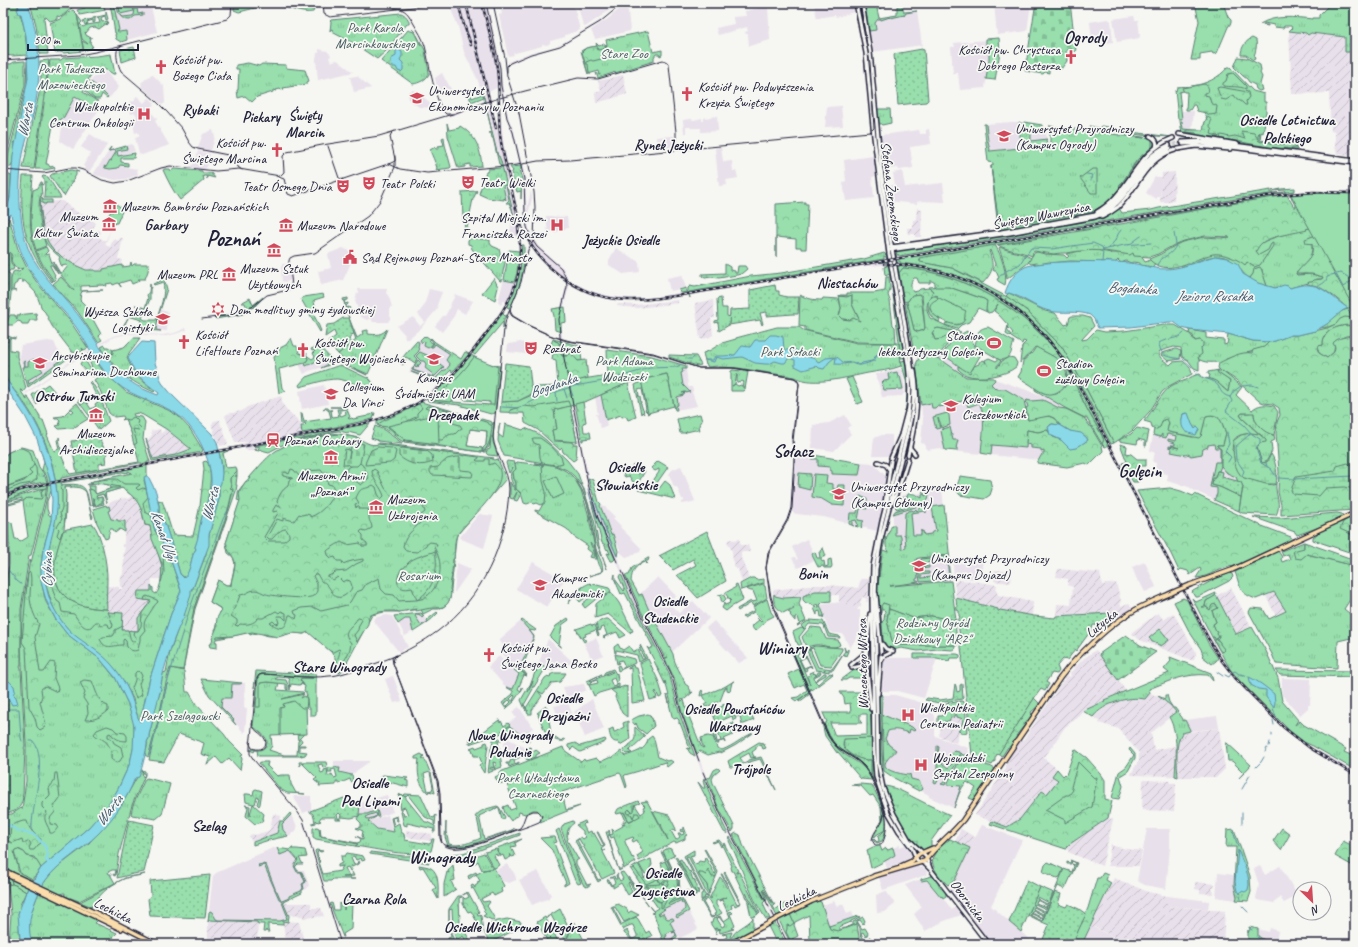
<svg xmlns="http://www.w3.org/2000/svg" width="1358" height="947" viewBox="0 0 1358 947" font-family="Caveat,sans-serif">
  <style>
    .built { fill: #e8e0ea; fill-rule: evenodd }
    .industrial { fill: url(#industrial-furrows) }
    .grass { fill: url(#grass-tufts); stroke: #5d8074; fill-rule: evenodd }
    .forest { fill: url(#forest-crowns); stroke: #5d8074; fill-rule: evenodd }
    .wetland { fill: url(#wetland-marsh); stroke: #5d8074 }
    .cemetery { fill: url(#cemetery-stones); stroke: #5d8074 }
    .garden { fill: url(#garden-dots); stroke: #5d8074 }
    .pitch { fill: #98dfad; stroke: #5d8074 }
    .water { fill: #8ad9e8; stroke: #6090a3 }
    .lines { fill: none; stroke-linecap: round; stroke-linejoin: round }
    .stream { stroke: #6090a3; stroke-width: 1 }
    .river { stroke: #8ad9e8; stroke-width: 2.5 }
    .secondary-tunnel { stroke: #cccccd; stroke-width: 3; stroke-dasharray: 3 1.5; stroke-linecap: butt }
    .secondary-casing { stroke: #22223b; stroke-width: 6 }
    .primary-casing { stroke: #22223b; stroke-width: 6 }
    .secondary { stroke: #f6f6f2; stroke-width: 3 }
    .primary { stroke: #faddab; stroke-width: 3.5 }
    .tram { stroke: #22223b; stroke-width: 1 }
    .rail-casing { stroke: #22223b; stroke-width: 2.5 }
    .rail { stroke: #f6f6f2; stroke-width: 1; stroke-dasharray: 3; stroke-linecap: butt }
    .primary-bridge-casing { stroke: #22223b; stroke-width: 6; stroke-linecap: butt }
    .primary-bridge { stroke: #faddab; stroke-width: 3.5 }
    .labels { text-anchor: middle; stroke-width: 3.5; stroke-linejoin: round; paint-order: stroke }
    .park-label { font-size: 14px; fill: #455b5d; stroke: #f6f6f2 }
    .poi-label { font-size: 14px; fill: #22223b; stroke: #f6f6f2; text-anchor: start }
    .street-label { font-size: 14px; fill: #22223b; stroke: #f6f6f2 }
    .neighbourhood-label { font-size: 15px; font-weight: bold; fill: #22223b; stroke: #f6f6f2 }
    .water-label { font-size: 15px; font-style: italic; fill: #41596f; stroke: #f6f6f2 }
    .quarter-label { font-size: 16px; font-weight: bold; fill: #22223b; stroke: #f6f6f2 }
    .district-label { font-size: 18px; font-weight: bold; fill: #22223b; stroke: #f6f6f2 }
    .town-label { font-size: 22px; font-weight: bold; fill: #22223b; stroke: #f6f6f2 }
  </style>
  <defs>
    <pattern id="industrial-furrows" width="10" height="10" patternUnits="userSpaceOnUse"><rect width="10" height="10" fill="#e8e0ea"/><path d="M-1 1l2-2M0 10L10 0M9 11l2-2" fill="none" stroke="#c7c0ca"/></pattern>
    <pattern id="grass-tufts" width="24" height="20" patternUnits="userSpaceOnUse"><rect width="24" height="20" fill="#98dfad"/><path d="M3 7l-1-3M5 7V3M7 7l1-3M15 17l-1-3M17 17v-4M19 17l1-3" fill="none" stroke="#83bf96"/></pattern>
    <pattern id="forest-crowns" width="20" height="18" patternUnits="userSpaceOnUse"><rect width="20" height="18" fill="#98dfad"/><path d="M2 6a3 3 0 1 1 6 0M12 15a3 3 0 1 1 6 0" fill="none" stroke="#83bf96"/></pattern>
    <pattern id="wetland-marsh" width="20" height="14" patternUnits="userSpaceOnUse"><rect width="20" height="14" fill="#98dfad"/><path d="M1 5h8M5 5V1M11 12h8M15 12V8" fill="none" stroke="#83bf96"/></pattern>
    <pattern id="cemetery-stones" width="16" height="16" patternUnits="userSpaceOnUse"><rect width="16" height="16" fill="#98dfad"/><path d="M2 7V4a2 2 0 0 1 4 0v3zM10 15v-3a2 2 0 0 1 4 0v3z" fill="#83bf96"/></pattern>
    <pattern id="garden-dots" width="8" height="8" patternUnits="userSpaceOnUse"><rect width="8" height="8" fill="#98dfad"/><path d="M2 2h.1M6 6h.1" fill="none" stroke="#83bf96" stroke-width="1.8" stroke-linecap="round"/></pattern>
  </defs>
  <rect width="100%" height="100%" fill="#f6f6f2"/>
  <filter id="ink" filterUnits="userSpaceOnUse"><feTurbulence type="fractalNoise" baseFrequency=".025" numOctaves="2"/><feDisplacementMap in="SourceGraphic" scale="8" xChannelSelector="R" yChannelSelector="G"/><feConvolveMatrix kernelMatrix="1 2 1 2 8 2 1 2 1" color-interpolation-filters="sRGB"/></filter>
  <g filter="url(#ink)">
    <path class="built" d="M110,3H150L157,32L130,39H127V36L116,33Z
      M452,3H487L501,68L502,84L508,117L514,132L526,181V213L531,191L532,198L527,218L529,229L537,245L544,252L563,268L568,279L569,286L561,318V330L582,447L593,497L601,519L623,571L632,589L644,619L671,672L683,715L715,801L766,900L775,917L773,918L714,803L680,715L673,685L666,667L631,599L625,585L623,576L601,527L592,503V501L593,503L595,502L593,498L591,500L585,474L559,333L560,312L566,286V280L546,264L531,245L527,252V249L530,244L525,237L518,221L521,238L510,237L511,223L516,224L515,221L510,199L506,200L502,186L506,184L486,103L448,117V114L485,102L477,78L464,52L458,26L450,7L453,6ZM497,59H498L500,70L501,86L507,117L512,132L520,163L510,164H520L525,185L524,210L526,224L529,234L532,241L531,243L523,227L516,204L504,147L500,108H498L499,137L488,92L500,86Z
      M499,3H573L580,30L565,35V37L550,41V43L547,45L542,44V46L515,53L513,52L514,55L508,56L499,15L502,14Z
      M577,3H607L610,10L585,27L583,25Z
      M626,3H627L630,31L595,39L591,30L609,18Z
      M818,3H852L854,12L836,17L835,15L817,18L814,4Z
      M994,3H1031L1027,31L997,35Z
      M764,7L768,8L770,40L749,46L748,34H746L745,32L748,31L747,27L718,35L716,28L734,24L733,17L746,16L745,11Z
      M917,11L922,45L872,52L873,46L867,20Z
      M612,12L600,23L558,47L526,56L511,64L508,63V62L529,53L558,46L596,23Z
      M1134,16L1135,20H1138L1140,36L1139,38L1117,42L1113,19Z
      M1108,19L1111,21L1113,42L1098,44L1094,43V40H1092L1090,22Z
      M986,40V47H989V56L985,88L960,90L958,73H953L951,47H955L954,43Z
      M319,49L327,51L331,55L329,58L331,62L337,60L353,72L318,80L316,60L317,53H319Z
      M102,71L107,73L119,87L109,98L90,81Z
      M442,73L445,79V80H446L452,91L448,92V94L440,96L439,87H437L435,78Z
      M152,74L164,86L165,103L162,105L141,86L142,85L141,83Z
      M357,76L371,88L354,92L350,77Z
      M413,90L427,100L433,108L419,107L409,99L408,92Z
      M75,95L98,111L73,149L60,141L62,127L56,123L64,117Z
      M137,96L144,103L149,98L155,103L149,110L157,119L155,121L169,145L142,155L139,154L135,137L140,136L138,132L135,133L132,118H135L137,116L135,113L131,114L129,102L135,101V98Z
      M841,106L843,126L825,127L827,107Z
      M1181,111H1194L1192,130L1183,129Z
      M717,116L718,131L701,132V128H691L690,127H686V133H684L683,120L691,119L694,120L702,118V121H704V118Z
      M1012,122H1020V124H1023L1024,123L1042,125L1044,131H1046L1047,147L1021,148L990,151L986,124Z
      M929,129L931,144L910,147L913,168L899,170L898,168L886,169L885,161H887V151H884L882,154L880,136L882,135L919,130L920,134H926V130Z
      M213,130L215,137L211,151L231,156L230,157L197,150L203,134Z
      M90,134L107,145L89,172L84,169L85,167L83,166L91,153L81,147Z
      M674,136L675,144L673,147L657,149L656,137Z
      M132,144L135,151L120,156L119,166L137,169L138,175L126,179L115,180L95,175L94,173L109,151Z
      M721,147L723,161L724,162L732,161L733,171H736L738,178L726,180L727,185L719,186L715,148Z
      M198,151L210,154L207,167L204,169H207V171L174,167L159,170V168L170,166L191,168L189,167L195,163Z
      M874,156L876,176L872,177L874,198L846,201L843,182L846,181L844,160Z
      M902,171L905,187L943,183L945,202L921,201L917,202V204L888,201L886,186L895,185L893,173Z
      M1155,177H1162L1160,197H1157V199L1146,193Z
      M1292,192V194L1254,198L874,263L913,264L930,267L953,274L986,288L1021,311L1048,337L1070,367L1111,444L1109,445L1068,368L1046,338L1029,321L1004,301L975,285L952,276L930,270L906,266L885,265L866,266L843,268L687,295L634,301L605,298L588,292L569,283V280L590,291L609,296L634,299L656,297L1254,196Z
      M546,216L567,217L568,228L554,233L553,230L548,233Z
      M521,242V260L519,276L514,292L506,308L504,307L506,302L503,301L501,305L498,302L504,279L515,282L518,263L519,243Z
      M343,248L355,254L343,280L321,285L318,270L319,271L331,268L328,254Z
      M616,248L639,262L640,272L623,274L609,265V260Z
      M289,259L290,260L293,286L289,291L282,293L283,291L289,290L291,287V280L286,282L282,281L281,266H282V264H288L287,270L289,272Z
      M682,275L686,288L670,291L667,278Z
      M358,289H387L386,293L389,297L392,307H390V319L388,322H373L371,318L367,320L361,317L355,301L357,294L359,293Z
      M429,289L442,292L437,305L438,308L421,328L408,339H406L404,336L405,335L397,326L413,317L420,326L425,322L418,314L424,306Z
      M454,294L473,301L465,314L457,309L454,316L442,332L435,326L443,316H445L449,309H450L451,303L455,296Z
      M161,310L168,312L167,331L156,330Z
      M186,328L187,330L175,334L166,336L128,334L114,337L67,365L26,394L25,393L71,361H70L113,336L128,333L163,335L175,333Z
      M424,336L425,337L426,336L430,339L431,338L435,342L461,359L452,370L436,382L409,372L415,363L404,355L414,344Z
      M48,341L54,342L57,349L65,358L54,367L28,385L25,379L19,356L21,345Z
      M521,342L526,344L527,354L507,352L508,344Z
      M914,345L939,350L943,353L945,350L968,370L1053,399L1088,414L1076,428L1039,460L942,450L939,448L927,450L925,444L921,443L923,418L922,415L920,392L922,385Z
      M469,354L471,355L448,381L424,400L420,399L444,381Z
      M324,358L327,366L309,371L304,374L299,364L305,363L306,366Z
      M682,369H686L688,386L689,387H692L693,391L692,392L697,406L675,410L667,374L683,372Z
      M899,369L902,370L905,388L904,393L902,396L882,397L876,374ZM900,376L902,389L884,390V381Z
      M324,385L328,404L302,409L299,391Z
      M601,395L607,426L601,428L596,414H598L595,397Z
      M1206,412L1231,455L1243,488L1239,511L1195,491L1189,487L1167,481L1168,474L1155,472L1156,463L1153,462L1155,452L1150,451L1154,431L1185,435L1202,439Z
      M845,415L851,425L847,428L851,434L834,451L812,448L813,425L829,423Z
      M373,419L371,422L357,426L253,446V450H245V447L240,448L241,444L248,442L336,427Z
      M882,435H892V451L890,454L889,456H872L874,438Z
      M802,454L860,463L861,462L872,463L885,475V484L882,511L877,531L824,517L797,514L793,513L792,510L791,514L790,513L793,474H794V487L795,486V456Z
      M681,466L695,501L689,503L682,504V502L684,501V499H682L677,487H674L669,474L672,470Z
      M942,489L955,620L913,618L901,612L888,610L887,552L893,524V513L902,495L923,493V491Z
      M602,504L615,517L613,518L621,526L620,527L641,548L640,552L626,557L619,551L620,550L619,547L617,544L614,546L613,538L600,506Z
      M479,514L493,516L484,548L461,539L460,537Z
      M807,539L816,559L798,568L792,558L795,557L797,560L798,559L792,547Z
      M969,559L983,560L980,579L954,578L953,564L969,562Z
      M533,562L564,580L547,607L516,589Z
      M1145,562L1156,587L1145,592L1140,582H1138L1132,567Z
      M457,563L471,569L455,592H454Z
      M658,577L676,596L669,603L679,613L693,601L709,618L703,624H702L671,653L653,618H652L650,615L641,593Z
      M1187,594L1220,655L1247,689L1294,735L1318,752L1323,755L1324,754L1355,772V777L1327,760L1296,739L1247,693L1232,675L1216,652L1185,595Z
      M841,602L853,606L858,608L857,610H860V632L850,648L843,634L832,633L829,631L820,605Z
      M421,613L428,622L405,636L394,615Z
      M387,615L392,616L408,647L399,652L373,620L377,617Z
      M521,621L534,636L520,667L514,666L504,656L503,654L507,650L499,640Z
      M714,621L748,658L739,663L706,628Z
      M596,638L603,655L592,660L584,643Z
      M548,639L574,663L573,664L561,665L560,667L551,664L545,667L538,665Z
      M498,657H500L512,669L520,674L513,689L506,687L488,667Z
      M887,658H937L924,698L897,691H882L883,661Z
      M393,676L402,701L394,703L385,679Z
      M1282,678L1311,679L1310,705H1308V708L1300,715L1282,695Z
      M209,682L245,683L244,708H247L245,731L244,733L223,708H221L211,694Z
      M584,684L586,690L567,698L563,687Z
      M883,695H895L923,703L927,705L935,716V736L968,748L970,759L963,786L954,808L929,797V795L885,771L882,716Z
      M592,699L604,729L585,737L574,712Z
      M568,703L573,716L560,722L554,706Z
      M519,707L533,728L522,736L508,723L516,718L512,712Z
      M1217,716L1219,728L1190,731L1185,720Z
      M507,738L526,748L509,760L504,745V742L506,741Z
      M334,761H369V762L356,771V772L350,775L340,772L334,767Z
      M387,795L393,812L367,821L360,814V803Z
      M293,796H311V810L303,813Z
      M388,815L393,832L377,829L369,821Z
      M291,816L296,824L297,829L291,834V836H288L283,831L282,823Z
      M982,825L1022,840L991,906L1014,926L1006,943L1014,926L1035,944H991L957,900L958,899L950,889L951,887L950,885L953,882L970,848L956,840L961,829L975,838Z
      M1147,829H1170V847L1166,889L1145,885L1137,881Z
      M900,845V847L905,845L911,854L910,857L904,862L887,868L884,860L895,855L893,848Z
      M273,848L290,851L303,864L296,865L298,870H304L309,886L307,887V889L302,890V893L283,902L289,916L288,922L283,921V925L208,920L213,876L216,873Z
      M507,864L514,873L516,878V880L509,883L502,881L496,870Z
      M918,866L919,868L923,867L927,872L926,875L883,890L879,878Z
      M1260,866L1265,875L1280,866L1299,898L1295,897L1284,903L1280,897L1274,903L1257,900L1256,898L1259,885L1254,869Z
      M538,871L551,895L549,897V898L532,905L519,880Z
      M1218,873L1234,875V885L1237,898L1236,900L1216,897Z
      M918,880L931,882L952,910L955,907L961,915L944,921L925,931L914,914L922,907L905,885Z
      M886,891L895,904L885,912L877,913L876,895Z
      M1167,896L1209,901L1208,909L1167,906Z
      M682,898L698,929L680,938L679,936L667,942L657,911Z
      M834,901L837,907L843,904L847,914L852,912L854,918L829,926L822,906H823L824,908L823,905Z
      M1093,927L1127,944H1082L1090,928L1092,929Z
      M1270,928L1278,931L1276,942H1267L1258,936V929L1269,932Z"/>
    <path class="industrial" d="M1289,31L1306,33L1308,35L1311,33L1355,38V157L1337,154L1335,146V132L1331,131L1329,93L1292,94Z
      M623,75L627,94L596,103L595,93L601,91L598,81Z
      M1175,172L1174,200H1172V202H1160L1162,173Z
      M62,201L81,215L83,213L96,223L92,230L96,232L98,230L101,232L99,237L103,240H106L111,229L105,245L110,247L113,239L119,241L120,238H123L118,259L123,260L121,267L97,271L81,269L76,267L54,252L49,246L44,231L40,202Z
      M917,208L922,209V211L921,237H915V234H908L907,228H913V220H916Z
      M678,300V303L654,306L637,308L617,306L618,304L636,305Z
      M713,300L715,318H711L713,335L708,338L700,339L695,303Z
      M281,396L283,405L287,410L301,423L302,433L248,442H235L225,416L227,414L242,411L247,407Z
      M219,420H220L221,427L222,426L228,444L220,446L213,431L214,430L212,427V424L214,421Z
      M160,429L161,433L163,432L165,429L191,449L175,455L153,459L147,441L152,435L151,431Z
      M132,495L141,509L145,525L149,526L152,539L162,564L161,579H152L151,591H138L137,599L151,600L138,618L139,631L122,630L108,612L106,596V586L119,587V589H123L120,586L121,577L123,574L124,558L123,553L124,552L125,547L122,546V544H124L125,521L111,522L105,506L113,501L125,498L128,499Z
      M731,539L734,540L739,539L741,545H748L750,552H741V558L747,571L748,578L742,582L738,569H736L733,562L732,551L727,541Z
      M1058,569L1100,573L1102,585L1116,583L1121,601L1120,602L1121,606L1129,603L1132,608L1124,615L1111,620L1110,613L1056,616L1057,604L1071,605L1073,587L1068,585V579L1056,577Z
      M995,570L1012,572L1010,583L994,581Z
      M861,579H869L868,602H866L867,599L862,597L860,603H861V606L858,608L839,602V595H831V592L815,591L805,595L804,596L784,598L775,596L773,593V590L817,585H829L858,588Z
      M959,580L973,581L997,585L996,590L998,595L1033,602L1032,616L1000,610L956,598L954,582Z
      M1231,588L1251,626L1222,641L1200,604Z
      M1274,592L1286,611L1276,616L1266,596Z
      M1158,613L1164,620L1173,613L1195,650L1196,653L1194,660H1191L1140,640L1131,633Z
      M1096,650L1126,691L1105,699V701L1083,711L1077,718L1065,727L1044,758L1057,769L1053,776L1058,780L1047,794L1041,791L1020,819L1007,827L975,815L1006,768V761L1021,740L1023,741L1067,675H1068L1069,677L1071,676L1070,673L1083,659Z
      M1150,693L1161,698L1170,705L1176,712L1151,733L1154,750L1176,746L1175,776L1132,775L1131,774L1139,760V753L1119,729L1099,723V720L1093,717L1106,707L1115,702L1130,698L1145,699Z
      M952,711L963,715L964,722L959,731L958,738L956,743L939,736L942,723Z
      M1219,728L1225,769L1217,777H1178L1177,765L1179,737L1182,733Z
      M1143,780L1169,781L1170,783H1176L1174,811L1142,810Z
      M273,814L281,816L279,826L276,834L252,842L249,836L252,834L255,835L268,831L270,829Z
      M1108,818L1113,819L1102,866L1068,852L1069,851L1066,849L1067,846Z
      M961,829L976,838L970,848L955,842Z
      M406,830L432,834L431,841L406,837Z
      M1111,844L1113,846L1127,849L1142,851L1139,866H1108V861Z
      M1114,878L1148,892L1167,896V906L1225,911L1223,944H1127L1094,927L1093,929L1090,928Z
      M1195,882L1215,884L1214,888H1212L1213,894L1200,893V890L1195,889Z
      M283,903H311V908H321L324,916L303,918V916L288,915Z
      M208,920L258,922L257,944H208Z
      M283,921L299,922L303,938L301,939L285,938Z"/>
    <path class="grass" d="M3,3H17L24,27L28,55L12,56L5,55L3,56Z
      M30,3H49L51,5L53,3H60L62,6L67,3H71L73,7L61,17L57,16V19L50,21L46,17L44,18L48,54H40L36,25Z
      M110,3H114L113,5L115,11L119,30L117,31L119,32L126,31L127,40L121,42L116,39L115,35L116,33H115Z
      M234,3H318L317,6L310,3L308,8L314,10L313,12C300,14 291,8 280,6C266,4 252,9 239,12L234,10Z
      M864,3H881L882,8L877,9L879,18L897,15V6L908,3L902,6L904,12L917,11L906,13L904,16V15L891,18L890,17L881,20V19H878L875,23L876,30L869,31Z
      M1195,3H1223L1228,17L1231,20V23L1228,27L1217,53L1213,54L1212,52L1200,54V60H1191L1199,21Z
      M1331,3H1355V48H1354V52H1345V37L1311,33L1308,35L1306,33L1289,31L1292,28L1291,26H1284L1283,28L1274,27V25L1264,23V25H1268V26L1260,24C1275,15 1293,17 1313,19V18H1319V15Z
      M73,10L77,14L83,49L79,51L83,50V51L64,53L59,52L55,53L50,23L60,19L66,14Z
      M106,12L108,19L106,20L105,16L102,17L101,19L102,22L108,21L107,24L106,25L107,23L99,29L95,27L90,28L86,33L85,32L86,35L91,38V37L90,43L93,47H91L92,48L84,51L82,41L88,44L82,39L77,15L82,22L80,24L83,27L87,25L100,23L98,17L95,18V22L93,23V20L87,22L88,24L85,25L83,21L93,19V18L106,15Z
      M401,13C405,14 410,20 409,24H407L386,51L377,59L353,43L332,32L333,30L331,29L330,31L331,22L330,21L331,20Z
      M412,29L415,32L425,50L429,72V74C426,80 419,83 413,84L381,61L408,30L414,32L421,46C420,40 416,32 412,29Z
      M648,31L653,52L662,50V55L660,56L659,54H656L654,57V61L615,73L614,72L613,73L598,78L596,73L600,75L599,71L588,74L581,51L586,48L597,46L596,43L599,46L604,44L605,47L607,44L606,40Z
      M999,38L1000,52L995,80L986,79L989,60V48H986V39Z
      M111,54L115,74H113C102,66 95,67 88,80L99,88L108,97L107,98L102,94L100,99H95L84,90L83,92L97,101H98L95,103L97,105L95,104L92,107L75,96L64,117L53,125L46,164H48L50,167L54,166L55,168L44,170L42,169H35L50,60H61L63,58L97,56Z
      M49,60L34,169L23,168L39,94L41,79L40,61Z
      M24,61H25V85L6,156L5,167L3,166V63L11,64L14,62Z
      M27,61H28C30,88 22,115 16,141H15L14,145L15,146L12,165L11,167H6L8,156L26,86Z
      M248,63L259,66L262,64L286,65V68L305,70L309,81L307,82V84L283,88L284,89L281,90L280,89L276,90V91L273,90V92L257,97L252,102L245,96L238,98L237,90H238L239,69H236V65Z
      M1228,67H1230L1253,91L1264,94V102H1266V116L1263,133L1261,132L1260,140L1297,145V141V150H1289L1244,144L1293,152L1250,147L1230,142L1180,134L1242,143L1230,140L1182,133L1180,121H1182L1183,129L1204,131V125L1207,117L1188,90L1179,92L1182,119H1178L1175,90L1176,91L1177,87C1182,86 1187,87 1192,86C1206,84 1219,78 1228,67Z
      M482,94L483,95L498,156H499L501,161L516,225L515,224L512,209L509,203H506L509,200L506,185L503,186L506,200L504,198V200L488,198L479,194L486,172L488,171V169L501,168L500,164H499L493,138H492L491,133H489L492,132L484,97L471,102L469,95H471L472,98Z
      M877,109H890L891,123L882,125L878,122Z
      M1019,122L1023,124L1024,122L1042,125V129L1031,131V141L1047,139L1046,140L1048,147L1050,146V130H1052V128H1057L1049,126L1083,130L1086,132L1087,131L1144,138L1126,135L1151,138L1155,141V147L1152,149V147L1137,160L1122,183L1120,184L1119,191H1117L1108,202L1094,211L999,227L991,166L993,165V163L988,162L984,124H986L988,141H987H988L990,150L989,151H990L1021,148Z
      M447,123L449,130L459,128L460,126C476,136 480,147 482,166L470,167V164L465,165V167L458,168L448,136Z
      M1089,126L1099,128L1101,126L1115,128L1114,130L1172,137L1141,135L1089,128Z
      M444,137L445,145L451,167L450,168L436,170L437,168C435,161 432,156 430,150L435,147L436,149H439L438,146L444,145L442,138Z
      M126,146L127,149L117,151L118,156L135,153L134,158H121V162L128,163V166L120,165L118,168L110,169L105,168L104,166L106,167L110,160L112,161L111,160L116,152L115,150L108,151L111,147L109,151Z
      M165,169H170L171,171L174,169L202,171V173H211L215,178L207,176V179L206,176H203L204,180L180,200C173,191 168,181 163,170Z
      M6,175H10L11,176L10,196L3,217Z
      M23,176H33C30,219 24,246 53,281L52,282C24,249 19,218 23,176Z
      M41,182H42L43,185L41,184L42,195L40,197C37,209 42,234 46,246L36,250C29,230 31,210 33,190L38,188Z
      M1295,188V191L1254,196L899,256L898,254L896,257L897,250L1022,233L1094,220L1103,217L1119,208L1122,213L1151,210L1159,208L1271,190V193L1286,192L1285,190L1272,191L1281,189Z
      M476,190L477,191L473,199L467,228H465L463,219L462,192L476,191Z
      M1329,192L1355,193V207L1295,202L1293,201L1290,194L1205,210H1194L1144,219L1126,221L1090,229L1076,230L985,247L922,262L952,268L1013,300L1026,310L1062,347L1087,390L1114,443L1111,444C1082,387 1060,337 1005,300L1006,298L1003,302L1004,301C1021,314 1038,327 1052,344C1076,375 1091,411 1109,445L1105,447L1102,444C1103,441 1104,441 1103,438C1100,431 1091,416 1087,409C1079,394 1073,376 1064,362C1029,312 964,272 903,268L899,273L897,265L899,267L900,265C936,269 968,280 1000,298L999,300L1002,296L1001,297C969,278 937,267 900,263V261L897,263L896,259L899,260V258L1268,196L1292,193Z
      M41,197H42L43,200H52V203H46V204H43V202H40L43,229L48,242L53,249L57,253H58L62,257L75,265L86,270H95V271H103V269L122,265V267L130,266L131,262L132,266L134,264H149L148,271L145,279H138L139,281L132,284L130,280L120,283L119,284L121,286V287L118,283L113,285L112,283L106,284L107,286H105L104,285L81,286V291L103,290L83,291L81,293L80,300L85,305L101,334L99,336L102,340L98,342L78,312L53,284L61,277L74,291C68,281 56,273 53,261L60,273L64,271L68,266L66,265L62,266L61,265L59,259L60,257C55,253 48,247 45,241C42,233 39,206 41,197Z
      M9,218L18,249L27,268L38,284L70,321L88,348L84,350L82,348L83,351L81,352L79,350L78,353L72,352L52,326L45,312L42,309L36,293L24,280V282H22V280L17,281V283L14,285L13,290L16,291H11V279L13,272L15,271L19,272L23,268L17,270L18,268H16L11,261L12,256L10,252L11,263L14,267L13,270H10L8,273L10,274V290L11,293L9,314L5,325L6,330L5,331L6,341L8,342V336L13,338L15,337V339L10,338V350L17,351V357L26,388L23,392L21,390H20L27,400L26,396H27L40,416V420H43L48,434L47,435L54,451L59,449L57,440H59V437L62,457L69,473L70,474L139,462L131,432L125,419L122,420L124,418L123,416L114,417L109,413L100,390L94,380L104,372L126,392L168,410L178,416L190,429L203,450L202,452L152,461L146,439L153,459L175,455L191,449L166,429L143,415L138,413L133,414L134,416L142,417L145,422L143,439L150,462H147V476H146L144,480L151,509L152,521L171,561L181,591L171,614L150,678L140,722C136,715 135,706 133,699C128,688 121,677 114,668C102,653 89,648 75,636C64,626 54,613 50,598C46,587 44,575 45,563C48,541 58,522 57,500C56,468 45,434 27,407C19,395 9,386 3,373V233ZM139,463H142V466L61,481V478ZM128,471L132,473L93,481L87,485C95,485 105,481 111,487L110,489L96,494L95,492V486H88L93,506H94L92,499L93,498L95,506L104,504L102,497L97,498L96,496L103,494L107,503L105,493L122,488C139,500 141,505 145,525L150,526C152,539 158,550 161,563C163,570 161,589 156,594L153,592V588L151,585V591H138L137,599L151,601L138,618V631L122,630L123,613L108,612L107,609L90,608L56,583C52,561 58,550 63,530C67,518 66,499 65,487C73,487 81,486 86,492L92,519L93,517C92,514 91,512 90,509C87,488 86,482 62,485L61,483L122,472L128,473Z
      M1328,225L1310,243L1312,245C1313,257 1305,265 1296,273L1297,275L1312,274L1323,277L1322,279H1317L1312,282L1290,288L1288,286L1275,288L1267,286L1266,283L1263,277L1262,269L1253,274L1250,278C1244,276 1242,270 1237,266C1234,264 1230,260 1227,258C1214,252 1194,263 1182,267L1181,262L1185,258L1260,244C1272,236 1313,226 1328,225Z
      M472,238L490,240V243L492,246L499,249L501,257L506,258L501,281H500L472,249L471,245L468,244V240Z
      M46,247L48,251L45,254V255L49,254L52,263L58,273V274L52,265H50V266L55,275L54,276L56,279L54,281L43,265L36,251Z
      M1096,250L1111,253H1110H1125L1129,255L1133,251L1135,255L1141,256L1145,262L1148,261L1151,259L1155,263L1153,267L1140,265V263L1133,262L1131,263L1126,261L1121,263L1118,260L1115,263L1106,261L1105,262L1070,261L1051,263L1049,262L1039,264L1037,263L1031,264L1028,262L1034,253L1037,252L1045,254L1064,255L1067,258L1069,256L1066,254L1080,251Z
      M884,253L887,256L890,271L888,257L886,253L888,255L891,280L889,274L886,276L885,275L884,267L887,266V262L869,263L887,260L886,257L884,256V259L689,292L690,298L688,292L680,293L679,290L686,288V292L688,291V288L690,286L695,287L751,276L781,273L864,259Z
      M494,278L498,287L495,300L482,293Z
      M164,279L167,289L158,317L156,330L161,331L123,329V326L128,318L124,326L139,327L142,320L128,316L131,311V313L141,316L144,308L135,305L145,308L148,298L147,295L149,292L150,284L151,288H150V299L142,318L145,320H156C160,310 166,293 163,282L154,285L153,284Z
      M943,286L949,287L984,299L987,301L988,304L986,310L987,312L978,308L969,322L961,325L957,329L945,325L946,323H948L946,322L957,325L963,322L965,316L939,299C925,305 929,313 941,319L938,318L940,320L939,322C928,316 928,312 928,301L932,296H938L934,295L929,297L932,294V290L929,287Z
      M892,287C897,300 898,315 901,329C910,380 913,406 891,455C899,434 908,411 907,389C907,379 903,371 901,361L906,360L905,358H901Z
      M852,294V304L860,321L842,319L839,316L841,308L839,296L847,297Z
      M919,294L921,297L925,328L924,330L918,332L914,330L907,302L912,295Z
      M263,297L261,300L253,308L251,306L250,307L251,309L243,314L216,319L215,318L219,315L220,316L237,314V312L247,308L245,303H241L250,298L253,305Z
      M348,298V300L344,301L345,304L348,303V304L346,306V308L349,307L350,309L347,310V313L357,338L363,334L362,331L368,330V334C376,335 382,335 387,329C381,343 375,359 368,374L354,368L367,375L345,365H348L328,343L338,354L356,340L343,299Z
      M721,298L722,308H727V316L730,317L729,325L719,331L718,322L715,323V321L718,320L717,299Z
      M565,307L566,322L561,323V332L555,330L554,316L552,309Z
      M1348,309L1353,318C1342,320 1332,328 1320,328L1342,311Z
      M504,312L503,314L505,316L507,315L505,318H504L503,329V322L475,355L472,353Z
      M36,313L37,320H30L28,324H22L21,322L18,321L13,325H6L10,315H15L17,319V315Z
      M1348,325L1352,327L1355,335L1346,336L1335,341L1334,352L1327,358L1319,353L1317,348L1318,346L1323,345C1322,331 1336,326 1348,325Z
      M777,327H799L803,330L857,343H899L901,366C891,370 879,371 868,373C848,377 814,387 795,377L738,368L719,367L718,366L708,367L707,365H706L703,353L709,351L722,343L736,339V338Z
      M938,328L952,331L953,333L942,339L935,340L932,332L935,329Z
      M1190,330L1206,333V338L1224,340V345L1227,344L1228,340H1227L1228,334L1253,341L1269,342L1264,348L1226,359V361L1221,363C1214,361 1208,364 1200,360L1199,361C1198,354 1199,350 1203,343L1200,340L1195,341L1193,336L1189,333Z
      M424,336L425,337L426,336L430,339L431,338L435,342L461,359L465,352L469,354L452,372L451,370L442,379L436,382L411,372H412L434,380L444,370H446L450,365L446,360L450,354L435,344L433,347H431L434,343L431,339L429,341L433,343L430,347L428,348L424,346L425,342L423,341L422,343L420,340Z
      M133,338H140L129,353L127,358C134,375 141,380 155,391L154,392C129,381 115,370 101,347L105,345L106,347H108L113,350L111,355L113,353V350L124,347Z
      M553,339L580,346L582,361H578L568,355L562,356L559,352L560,344Z
      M417,341L419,342L418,347L419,351L414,356L417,359L415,363L406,357L404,359L406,360L403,365L399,362L408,351Z
      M319,346L332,360V364L321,368L327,365L323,358L306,366L305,363L308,359L306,354L307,353L306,355L312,359L315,357L313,353L315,351L314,350L312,351L311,349Z
      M607,350L652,356L686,366V369H682L683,372L681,373L683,385L690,392L686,393V392L682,393L685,392L684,395L677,397L678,405L676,406L677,410H675L667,374L641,380L649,413L647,414L648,413L645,410L646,409L642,389L638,390L639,395L638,396H640L641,403H640L641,404L643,410L644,411L643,412L644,414L642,412L641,414L635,385L639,383L638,381L628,383L587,401L570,406L577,442L570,406L528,413L500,412L501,402L518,401L532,395V390L537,387L558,386L577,380L608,375Z
      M420,352L427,355L444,367L433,378L412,370V369L418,360L421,363L419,365H417L419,366L418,367L414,366L413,370L433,377L434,375L425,368L426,364L424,361H421L416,356Z
      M91,353L103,371L100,374L99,372V374L95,376L89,360H85L94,375L92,377L80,364L83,359L85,360L84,357L86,356L88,358L87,355Z
      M471,355L484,362V365L465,372L451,399H453V402L490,405L492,402H488L490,366V364L499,366H500L495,413L491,414L459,405L428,401L427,399L425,400L448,381Z
      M922,356L937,358L943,361L966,377L994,378L995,380L991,384L996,389H1005L1024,400L1028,420C1041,416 1052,412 1060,425L1052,424L1050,425L1048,430L1049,432L1046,430L1038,432L1027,430L1026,448L992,445L991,455L981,453C982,437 987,417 979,403L968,407L966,400L947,405L946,402L943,403L944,406L939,407L937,406L935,408H932L931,403L921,405L916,364L919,358Z
      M64,358L67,359L28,387L22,367H25L23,362L25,361V366H28V362L34,359L43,371L28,380L29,384Z
      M340,365L367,378L368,377L373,383L369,379L376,386C365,391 350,380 337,379C325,379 312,384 300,387L299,385L306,377Z
      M733,370L748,372L745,389L742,385L744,382L742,381L740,383L737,382V374L735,384L732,386L735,384L738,386L741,385L745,390L744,391H731V371Z
      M1219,370L1217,371C1220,375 1229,379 1230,382C1230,385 1228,389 1228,392L1218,383L1209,378L1210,375L1208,374V372Z
      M852,377L863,402L857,404L846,379Z
      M91,381L99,394L109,421L99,430L94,423L96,420L104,414L100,411L91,418L78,401L80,399L82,404L86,402L85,399H81L83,397L91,409L96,406L95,404L98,402L96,399L93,398L96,397V395L90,383H89Z
      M421,402L492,422V425L494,422L493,442L498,456L488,455L486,453L487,450L490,449L491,436L489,447L486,449L485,452H483V448L486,445L487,431L469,429L467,446L482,448V452L404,442L405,439H404L403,442L385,429L377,425V420L403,412Z
      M77,403L88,419L73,428L59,429L56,426L60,425L59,422L60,420L58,418H55L54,417L63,416L69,410L71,413L74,411L72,409L69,410Z
      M330,407H346L350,417L348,418L349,419L352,418L353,419L368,416V415H371L373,413H375L373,419L336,427L302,433L301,426H304L306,424L304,423L302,424L301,413H302L304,422L331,418L329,411L325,408L323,409L324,408H328L329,410H332H331L332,416L333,417L339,416L337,409H340V415L341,416L346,414L345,409L341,410V407Z
      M1253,412L1254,413C1254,424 1263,430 1272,435H1274L1275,440L1271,442L1272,451L1266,462L1262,463L1261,461L1257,447L1260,443L1262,436L1242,418L1240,415L1242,413H1248Z
      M947,413L949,415L950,425L941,428L940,422L938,418L940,428L936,429L933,417Z
      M1211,415C1224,418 1221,424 1226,433L1223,445H1217V446L1221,449V466L1219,471H1217L1215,478L1213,481L1212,485L1220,487L1241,497L1239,511L1214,500L1217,494V488L1210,487L1215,462H1220V448H1215L1214,444L1208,445V447L1203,449L1202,454L1191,456L1188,454L1186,455L1171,452L1172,450L1170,447L1169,448V446L1179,448L1171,445H1175V443L1168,441V439L1176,441L1177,436L1167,434L1166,438L1162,437V434L1160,437L1153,435L1154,429L1160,427L1161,422L1166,418L1169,421L1168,428L1169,432L1192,437L1201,436L1205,418L1206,416Z
      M371,422L360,435L348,432V433L339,431L332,432L286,443L269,452L261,450L260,449L259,451L255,450V449L257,450L259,448V446L257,447L254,446L303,437L304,438L305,436Z
      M500,423L498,434L503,438L505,424L523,430L525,428L537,433L546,440L567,460L578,474L594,520L599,546L607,569L597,544L591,514L584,489L574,476L567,470L555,465L504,456L498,441L499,426Z
      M375,426L384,430L402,443V444L378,441L377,440L371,438Z
      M950,427L953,440H958L956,448H957V451L945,450L941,431L943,429Z
      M333,433L359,438C362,444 373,446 379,444V443L493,458H494H490L495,460L498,459L499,462L506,479L457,535L456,539L454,559H453L454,561L450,599L447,604L442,608V607L439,609H433L423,614L421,609L405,611L404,610V611L403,610L400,612H384L372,615L343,670L339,673L343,669L339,672H335V657L332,654V653L310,632H306L304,634C300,634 295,632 291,633C281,634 269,640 260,632L250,635L249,632L233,636L216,639L215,629L221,609L210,602L218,580L226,585H230L231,583L235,564L233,557L228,553L226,543L240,501L237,500C238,498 238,494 238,492C241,485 274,451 283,447C298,439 317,437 333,433Z
      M39,443L47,467L52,489L47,501V509L49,515L52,516L51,521L43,550L41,565L42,585L46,602L56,620L67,634L100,659L116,679L128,704L134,723V745L130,763L118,789L106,809L89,827L41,868L34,857L27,856C24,852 20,848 15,850C13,857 19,863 18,871L32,880L26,892L15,885H8V884H10L8,883V877L11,878L12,884L11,879L14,872L3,867V815L12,814L21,808L22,809L26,781V743L21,647L22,609L30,560L31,563L46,501L48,482L46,475L42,470L44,462Z
      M21,447L33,450L39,467L44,474L47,482L45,499L31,555L29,556L21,609V665L20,667L21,669L25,746L24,748L25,750L23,794L22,796L23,797C21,810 15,812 3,814V598L9,565V547L10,545L9,544L8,522H10L12,523L15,539H17L20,542L28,537L23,501L27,498H41L42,496L41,492L43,489L46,488L32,490L3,502V498C17,491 31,488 45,484L44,482L29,485L3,495V457L9,452Z
      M813,455L861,463L859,475L832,474V471L830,470V467L818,466V459H812Z
      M507,461L514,462V464L517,462L515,464L516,469L513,472L514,479L516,482V489L521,494L517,501L514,500L517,492L513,499L510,498V482L515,490H516C511,480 508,478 513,467L509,473L506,463Z
      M658,461L668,467L654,487L658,490L665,481L670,485L675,499L638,490L641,486V484L649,487L659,472V469L655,471L651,468Z
      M535,463C544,464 552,464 560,468C589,480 591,522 596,549C598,556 605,566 602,572L589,576L601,572L602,569C597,564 597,553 595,546C591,523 589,496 574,478L581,490L588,513L597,559H594C597,554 594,547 590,543L595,554L593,558L590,557L592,553L587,549L588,546L573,536L567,529L535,511V510L539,511L543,504L542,470V465H544Z
      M634,465L639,474L644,470L645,471L637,485L635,482H633L629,476L625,477L623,474L633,468L632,466Z
      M237,471V476L236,475V477L237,476L236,485H237L236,491L195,609L183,670L194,609L227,516L233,490L230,489V478Z
      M799,473L811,474L810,490L798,487Z
      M814,474L827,475L826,483L833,484V489H837L838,485H845L844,506L832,505L822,499L812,497Z
      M588,478L593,480L599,502L601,504L600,506C602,509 609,529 611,535L613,534L618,551L617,556L599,513Z
      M860,496L867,499V509L862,508L860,509L858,520L864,521L863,522L861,526L862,527L861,528L855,526L858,525L856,520L852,521V525L854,526L849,524L850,513H857L859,497Z
      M591,501L615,559L613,561H611L607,553L610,554L608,549L607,550L604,544L602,543Z
      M106,505L107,507L109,506L110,510L108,511L111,519L118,520V521H125V532L120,529L115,533L113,529H110L108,538L105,539L97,523L93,509Z
      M944,505L950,561H948L950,579L940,580V578H949L947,558L939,560L937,557L948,556V555L919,558L916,559L917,566L915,567V570H917L918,578L916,579V581H918L919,582L890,586L951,581L956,620L931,616L913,618L889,609L888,605L883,603C879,613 882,627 883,639V642L889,648H886L883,640L878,592L881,630L880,625L876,581L878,563L883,537H886L881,556L878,585L882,555L883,550L888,552C883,543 888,534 892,525H895V535H900L901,537L902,549L906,548L905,536L906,535H904L905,513L911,510L914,511L916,509L917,511L922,507L926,506V513L925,511L911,513L913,535H921V530V532L923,531L924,535L931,534L932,532L936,531L932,507Z
      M1350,517L1347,532L1351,534H1355V554L1313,540V537L1321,531Z
      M1304,542V548L1307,554L1355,566V592L1344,609L1355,618V637L1338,641L1337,668L1276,664L1272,654L1249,612L1251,608L1263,609L1269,619L1286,611L1274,592L1256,599C1239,593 1241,588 1235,572L1278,551L1282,557L1281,559L1282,562L1290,559L1288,554L1283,556L1281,551Z
      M822,548H823L826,556L821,558V559L822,562L824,561L825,567L828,566V560L831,559L832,566L831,568H824L823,566L818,567L812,555L813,553L815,552L817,558H820L819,552H821Z
      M648,558H649L648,561H645L647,563L646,564L644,562C635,566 632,571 631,581L639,595L642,594L651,615L652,618L653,617L673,654C674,665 683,675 685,684L688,686L691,691L690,693L693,692L685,699L681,700L682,702L684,700L688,714L701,746L704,748L702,744L701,738L708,736L713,737L717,748L722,750C735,745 741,738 753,733L736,745L721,753L719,752L708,755L700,751L697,754L682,713L674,678L665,659L668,657L665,658L639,607L637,601L625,575H629L632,568Z
      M930,558V562L920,564V567L929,566V568L920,569L921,572H929V574L921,575V578L932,577V581L920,582L917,561H921V559Z
      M615,574V579L624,591L625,590L619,577L620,575L622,576L631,599L669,673L680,715L695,756L690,753L687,748L690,749L680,723L679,724V720L677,718L674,719L672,716L667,695L670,704L671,703L665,681V684L654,661L655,660H654L647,647L649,649L653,647L625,593L622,594L621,593V594L614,578Z
      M751,578H754L756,580L764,579V586H765L767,598L753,606L751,603L743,608L741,607V609L738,611L737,609L751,601L752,602L757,601L753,591H751L746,589L763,584V583L741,590L740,584Z
      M590,583L592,585L593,584L609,588L611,591L602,598L601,595L585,608L582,604L598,591L592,595L590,594L580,602L575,596L583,587L577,592L568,604C573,594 580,587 590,583Z
      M737,584L743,600L731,607L726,611L722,608L724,604L721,600V598L718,595L723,594L726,599L723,602L725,605L730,603L729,602L731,600L729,598H727L728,597L725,593L736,587L735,585Z
      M815,591H831V601L823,602L820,605L824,615L823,618V616L821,617L820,611L817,612V615L814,608L819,607L818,604L813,606L812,604L806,603L803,600V596Z
      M611,592L619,603L633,631L630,632L631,633L608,614L595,618L596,604L602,599H604L603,598Z
      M774,594L775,596L784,598L801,597L799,604L806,621L797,626L800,624L798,617L795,618V621L790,615L791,614L788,612L794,609L793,608L783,613C777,609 772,602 774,594Z
      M1216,595L1236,634L1252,627L1266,651L1278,678L1282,701L1298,720L1295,725L1300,721L1304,725L1346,749L1344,752L1355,757V770L1313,746L1304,742L1290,731L1240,681L1230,669L1212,637H1214L1220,644C1216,638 1216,631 1213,624L1216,622L1212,611L1218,608L1215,605L1212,606L1210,610L1205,606L1206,601Z
      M767,599L771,612L774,616L766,620L764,623L755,631L751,626L754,625V624L759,620L756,617L761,622L762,621L754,612L744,618L742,617L755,610L753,607Z
      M437,612L438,613C431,621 422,626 413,632L410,619H405L398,624L394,616L421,613L424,616L422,618L419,614L415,616L421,625L428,622L427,620Z
      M568,618L569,620L562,625L559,645L561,646V648L550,637L556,626Z
      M605,619H608L626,635L620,638L617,632L604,637L605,638L603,637L607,635L604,627L600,628L601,630L598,631L596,623Z
      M522,620L536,630L535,631L529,630L534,637L523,666L524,667L523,670L527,675L518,669L527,676L524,675L518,689L521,691L522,687L523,688L514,701L513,700L515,696L514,695L510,699L514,702L508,707L507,706L511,702L509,700L504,704L508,707L506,709L502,703L513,694V691L506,687L513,689L519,674L514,670L515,667L509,661L514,666L520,667L534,636L521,621Z
      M810,620L823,621L829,634L839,636L840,638L828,637L824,626L823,625L809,624L799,637L803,648L806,647L802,637L811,627L821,628L826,639L838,640L840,645C833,650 822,644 815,645C809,646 805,648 800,649L797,642H796L793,632L801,628L804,629L801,626L808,621L811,622Z
      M591,624L592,626L595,625L599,635L598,636L596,630L585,634L586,636L583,637L585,640H587L584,642L576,629Z
      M1160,629L1169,640L1161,646L1153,642H1152L1151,640L1149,638Z
      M618,644L620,648L623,650L629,646L633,652L638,649L642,659H644L645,657H643L642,652L640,651V649L639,648H641L640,645L647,658L639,662L637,655L616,650V653H615L614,647Z
      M815,646L842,648V650L831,666L820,665L813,648L810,649L818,667L832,669L845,651L844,647L846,652L848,649V651L846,656L843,654L833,670H829V672L824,671L825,669L824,671L816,670L807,651L808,649L809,651H810L809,648Z
      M797,650H804H799V654L797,655L799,658L806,656L807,657L810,664L806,657L800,660L804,668L811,665L812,668L810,666L806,668L807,670L805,671L799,659L810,685L807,676L810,675L809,673L814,671L813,673L814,674L815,673L816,676L818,672H821L820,674L814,677L815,681L824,673H826V675L815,681L818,684L830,673L833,674L812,690L811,688L810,691L792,651Z
      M615,654L634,659L635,663L618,671L617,666L619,665L621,669L625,667L622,660L618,661L619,663L617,664Z
      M1170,657L1211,673L1213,681L1208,675C1186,673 1169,681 1149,689L1150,693L1145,699C1128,696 1104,703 1093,717L1083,711L1105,701L1104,700L1169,673L1164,669L1171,661Z
      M648,659L658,680L663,696L659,698L656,691L655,692L657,698L650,700L640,664V663Z
      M550,663L555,666L554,669H545L534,687H532L533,689L524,705L526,707L525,709L521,700L529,686L530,687L528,692L533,681L531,686H530L538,664L536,672L539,664L540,666L541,665V666L545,667Z
      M633,665L634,668H637L645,701L632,703L631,668L628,669V668Z
      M171,668L184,671L186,692H189L196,704L224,734L229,741L243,755L241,756L242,759L240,770L229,758L222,764L216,757L207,765L210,757L201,754L204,743L179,734L164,762L149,760L167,684H168L167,683Z
      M613,669L616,674L617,673L618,681L616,683L614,678L610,680L613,687L617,686L616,684L619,683V687L599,693L594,696L589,685L598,683L597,680L591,682V683L588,685L587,681L602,674L590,680L591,681L613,672L612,671L603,675L605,672Z
      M799,669L809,692L805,696L809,693L810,694L799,702V700L804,696L796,701L792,698L798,697L807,690L804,684L795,688L788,674Z
      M1276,670L1355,671V677L1280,675Z
      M256,671L316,674V715H310V708H308L306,692L304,691L305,686L301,684L299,685L300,683L304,685L300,680L301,678H313L261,674L258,677V681L260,683L267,682L279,683L277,690L303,692L304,693L282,699L304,694L301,698L305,696L307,699L304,734L298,740L297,734L271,735L272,746L269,750L284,755H297L298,741L301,739L302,741L298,745H305V746H299V751L307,752L305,755L301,756V754L300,756H258L257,750H255L254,752L250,750L252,749C256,750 260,751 264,748C274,739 257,731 253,726L258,681L257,683H255L254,688Z
      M881,672L880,691L882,696L881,724L883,771L884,775L882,780C876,745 878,708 881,672Z
      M554,673H566L560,682L552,683L543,694L538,691L542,696L532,710V714H528L527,712L528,711V710L526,711L525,710L527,709L526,708L545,678L548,676L549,677L551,676L550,675Z
      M201,679L242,683L240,684H232L231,698H222L221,707L234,720L233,721L236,725L209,695Z
      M734,681L732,682L730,691L727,690V687L725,688L720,701L706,707L703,706L707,703L703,695L700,696L701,691L702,690L704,695L724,687Z
      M1165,695H1167L1169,702L1173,708H1175L1183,719V721L1185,720L1190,730V731L1182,733C1175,742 1177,765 1178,777L1175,776C1176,757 1179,735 1169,717L1176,712L1170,705L1158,696L1165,699Z
      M961,701L964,702L965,704L967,732L963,733L958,731L961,729L963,719L957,717V715L955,714L953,718L951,717L949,721H947V722L944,721L942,726L941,724L938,723V716H942L945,714L946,704Z
      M546,706L547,707L551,734L561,741L563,739L565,740L564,741C559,742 554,740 550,737L548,738L538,715L539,714L537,713Z
      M751,706L754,710L750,712L754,720L744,724H742L740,716L735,717L736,719L733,720L732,715L734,714L735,716L736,714L751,708Z
      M648,714L650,715L651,718H652L654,726L646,734L638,728L636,723L635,725L631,720L639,716Z
      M499,720H500L499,721L500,723L501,721L504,726L508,723L510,725L504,730L510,726L522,736L529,731V742L507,731L503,732L502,730V733L469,744V743L481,736L470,741L469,740L475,738Z
      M628,721V730L629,731L630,739L620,745L618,742C611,743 610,736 609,730L613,728L614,732H615L624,727L623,723Z
      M733,722L738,733L737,734L732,724L733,726L730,728L733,735L724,739L725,743L723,740V741L718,742L719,744H717L712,733L715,725L719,723L715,732L717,742H719L721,741L718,732L723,733L724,730L722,728Z
      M635,727L645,736L629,751L632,753L626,754L623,751L624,749L629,746V745C638,740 634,734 635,727Z
      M652,736L654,739L658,757L667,761L670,760L673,762L667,767L665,762L650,767H648L639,771L625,775L624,776L627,786L626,788L621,774L619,773L562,792L566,810L580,806L540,822L542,815L537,810H533L525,814L519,812L518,816L514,817L511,821L505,813L503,807L508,805L510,810L516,808L506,782L499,784L495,777L499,775L500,772L563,747L564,750L581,762L584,759L585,761L596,758L600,762L611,757L612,758L621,751L625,756C634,753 647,750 648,739Z
      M500,738L501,741H498L502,767L494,770L496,763L493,762L494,768L491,767L490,769H493V771L488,773L491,748L493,745H492L493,740Z
      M853,738H872L873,770L875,780H873L871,772V760C863,761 849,757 844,749C843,746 844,743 843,739Z
      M605,739L606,740L605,742L580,752L573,747L571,750L568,747V745L575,743L580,746C589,743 597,742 605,739Z
      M487,742L488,745L484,773L479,765L482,763L479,756H474L472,749L470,748L475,746L476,748L484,745V743Z
      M759,742L763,743L766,748L763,749L761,744L756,747V749L752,752L754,757H756L751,758L749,753L740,758L744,763L749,760L761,757L776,790L760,759L732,767H730L728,761Z
      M1226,743H1227L1251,765L1238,779L1244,773L1232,761H1228Z
      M937,746L939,747L937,760L941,762L945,759L942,763L948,768L954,762L948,757L946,758L954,751L959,752L960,758L949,775L945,785L941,784L947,780V778L940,777L936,784L934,783L937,767Z
      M529,747L532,748L530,749L531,751H535L536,750L540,753L536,755V757L527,760L525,757L529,756L527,754L514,760L515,764L519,762V763L509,767L508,764H506V763H510V761Z
      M1130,748L1135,754V758L1128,771L1120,776L1123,786L1119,799L1112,798L1119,772L1126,767L1134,755L1129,750Z
      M1078,752L1098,774L1095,809L1064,827L1033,815L1066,790Z
      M961,753L963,755H969C974,764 987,763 995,769L974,800L969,798L976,788L967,782C960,788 957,799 954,808L961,786L947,785C951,774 961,762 961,753Z
      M421,754L424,756L422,758L425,760L430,772L424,774L428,791L432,790L433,787L430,773H431L435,793L429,791L428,793C418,783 417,773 419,759H415V757Z
      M261,762H268L267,766L277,776L281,775H290L291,784L296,793L305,794L287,793L280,789L259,763Z
      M299,762H326L327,766L323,768L322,764L318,765L321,773L324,772V770L327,769L328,776L332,774L334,778L337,777L335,769L331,770L332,772H328V768L336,767L337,768H340L339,772L352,775L353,781L351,782L350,779L338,784V781H336V785L319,786L320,783H317L318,781L316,782L314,780L317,778L302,763L300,766Z
      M718,768L720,770L714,775L712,779L713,783L734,826V829L732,832L718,807L707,777L710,778L714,770Z
      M141,770L145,771V775L143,772L142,771L143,777L145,775L132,805L119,854L116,875L114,876L113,874L115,875L116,870H112L108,872L109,874H111V876L115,883L79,901L65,896L92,907L90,908L64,897L65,893H63L61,894L57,901L59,904L61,902L98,920L95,923L117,933L113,937L115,944H32L29,936V919L38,894L43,884L48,877L59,866L89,843L121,806Z
      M383,775L408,778L405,780L408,781V787L382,780L380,777Z
      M704,778L713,803L728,834L724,832L698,782L703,788H705L703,781Z
      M876,784L889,815L887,814H885C887,821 886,835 882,841L877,843L874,841L873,838L877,842L879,841L878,836L882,833L885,830L876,835V836L873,837L874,835L883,820L884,812L885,814Z
      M256,789L262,791L260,804L259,806L257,804L259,798L257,797L255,804H253L264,814L262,822L255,824L246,816L248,807L245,805L250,806L249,816L252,815L250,814L253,804L246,802L245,794H248L253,795L254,790Z
      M400,794V796L402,794L404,796L425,822H427L435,826V832H433L434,829L407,823V826L404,825L401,812H403L404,816L408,815L405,807L402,808V810L401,811L399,795Z
      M405,794L421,795L431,817L434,818L436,815L435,825L434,824V821L425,817L408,795L406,797L404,795Z
      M647,801L668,840L661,825H662L660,824L653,811L669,815L676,829L675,831L674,829L671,831L676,840L680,837L678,833H680L681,835L684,834L683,831L681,832L680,830L681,829L682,830L684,829V827L687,835L685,836V839L676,843L674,842L652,854H650L649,856L639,861L637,856L643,852L637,840L633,842L632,840L634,838L633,837L625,840V842L632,858L633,857L636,862L623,869L622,867L624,866L614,837L611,838L610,835L608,836L618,868L619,869H622L619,871L606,832H609V830L610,833L609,834V835L613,834L612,829L614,831L623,826L622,823L625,824L623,821H626L622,812H624L629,822L634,819L631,814H628L627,811L628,809L632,812L634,810V806L635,805L641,814L645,811L643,807L645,806L641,802Z
      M497,806L499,807L505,817L504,819H502L499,808L497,807L496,809L494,808V809L479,816L484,839L512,830L513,828V830L467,846H448L445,837L446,822V832L449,844C459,847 472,842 481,838L477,818L475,817C479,810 490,808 497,806Z
      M377,810L379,817H377L376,813L367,816L366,818L368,819L375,817V816L376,817L368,821L377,829L394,832L391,818L397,816L398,821H397L395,817L392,818L394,826L399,823L401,832L404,834L405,840L429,844L431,843L432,839H434L431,851C410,858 377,849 355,846L357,845L347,842V841H339L320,836V828L321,836L357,843L360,842L361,839L356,836L363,839V837L362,836L363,831L356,828L361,827V823L357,819L360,814H367Z
      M290,813L291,815L282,824L283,830L288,836L269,840L253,845V842L277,833L280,821H283Z
      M573,821L574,823C568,827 566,832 568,839L567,840L578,859H579L576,861V864L587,885L591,884L587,887L584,886L577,871L561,829L564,824Z
      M585,821L586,824L585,823L583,825L587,833L591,831L592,834L594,833L602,847L604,846L597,832H598L605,846L601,849L603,851L605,850L603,852L614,873L602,879L579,839L577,840L597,878L598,880L600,879L601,880L598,882L575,841L581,837L583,839L586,837L583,834V831L576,825Z
      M559,829L581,883L578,884L574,878L556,831Z
      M1234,829L1250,876L1251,892L1248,901L1236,900L1237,897L1234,885L1236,847H1226L1227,830Z
      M520,833V835L453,860L451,854L463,853Z
      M736,833L740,835L743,845L773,903L764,889L763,890L767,900L766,901L733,835Z
      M730,837L765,901L763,903L764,905L763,906H764L770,919H766C761,911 755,902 751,892C743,875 738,858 729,841Z
      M522,839L515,843L516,846L511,847L515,856L512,857L510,854L511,857L505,860L503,855L501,856L500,854L497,856L496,854L494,856L499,865L495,868L493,867L485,852L496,849L499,854L497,848Z
      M719,840L723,845L724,843L738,871L736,872V873L739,872L760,913L759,914L746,893V897H747L758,914L753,917L751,916L747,898H746L733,871H732L731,867L732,866L722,845L721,847L718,841L713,843L712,842Z
      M277,848L290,850L291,848H293L292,849H297L305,850L307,857L299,858L303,864H298L295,867L298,871L302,872L306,882L303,884L304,889L302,890V893L283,902L289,916L288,922L283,921V925L268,924V930L269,932H267L266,930L265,932H263L264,924H258L257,922L209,920L208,922L209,912L210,911L212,912L216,919L218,920L280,921L287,919L286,916L287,915L281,900L279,899L264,865L258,867L259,866L258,865L263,864L266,865L276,891H277L280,898L282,901L289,898V896L301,891L303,888L302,884L305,882L301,872H297L294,866L298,860L290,851L280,855Z
      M704,849H705L718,872L716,877H714L711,884L710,883L711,880L707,873L706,875L699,873V875L707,885L709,894H707L688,856L686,857L705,895L709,896L704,897L705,898L701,900V894L703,893L684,856L694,850V855L690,856L693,862L695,864L698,863L699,861L704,862L705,857L715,874L716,873V872Z
      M316,850L323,851L321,852L318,851L317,854L318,856H317L319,858L318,859L320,861L319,862L323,874L340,871L343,866L338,867V865L342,863L341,856H345L347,853L363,856L365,860L362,861L361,858L356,860L354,856L351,858L354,865L358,863L357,862L359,861L360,863L352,867L351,865L350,866L352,870L350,871L348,867L345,868L349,876L352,874L351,872H352L354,876L343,877H350L351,879H355H333L331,881H324L315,851Z
      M370,852L404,856L429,855V863L370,854Z
      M484,853L492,867V869L482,870L478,861L474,864L470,858Z
      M676,856L696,893L679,860L681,859L689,872L690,871L693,880L694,879L697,886V887L698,890L699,889L698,893H699H696V895L691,898L689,897L695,895L694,893L675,857Z
      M651,859L652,865L650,868L652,874L655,876L664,872L661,863L665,861L671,873L672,872L670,867L677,880L678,890L681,897L677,900L682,898L689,911L677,918L676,916C682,913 687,911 684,904L681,902L682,901V900L663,909H665L658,914H660L659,915L663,913L666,918L668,919L673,918L674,920L670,922L677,936V937L668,942L676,935L675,932L672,933L674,931L673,930L666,934L667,936L665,937L667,944H664L654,914L651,913L654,912L653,911L628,877L652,910L653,911L658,908L640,882L646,887L633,868H632L638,864L643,873L644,878L648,875L644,873L639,864Z
      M1070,860L1077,863L1067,885L1064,889L1058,886L1042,922L1028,915L1040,887L1052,892L1053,893L1049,903L1038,897L1037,899L1047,904L1048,903V906L1037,900L1036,903L1046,907L1047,906L1046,909L1035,904L1034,906L1044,911L1046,910L1045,913L1034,907L1033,909L1043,914L1044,913V916L1033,910L1031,913L1041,917H1043L1042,918L1040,919L1041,918L1032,914L1030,915L1042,921L1064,869L1072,872L1074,866L1072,864L1075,865L1076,863L1072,861L1071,864H1067V862L1070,863L1071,861Z
      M1048,862L1063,869L1060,877L1057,878L1043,872L1045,865Z
      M494,868L504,886L501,889L502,892L494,896L492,893L481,899L483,902L489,901L490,902L487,906L495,919L492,920L483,916L486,914L483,911L485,910L473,888L471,889L472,888L471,886L473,885L475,888V886L478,884L477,882L480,881L476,874L469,879L468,876L476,872L477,874L484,870Z
      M623,872L637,891V892L634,893L635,892L629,882L628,883L632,892L628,895L621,883L613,888V885L611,886L607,880L609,879V880L611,885L615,883L613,878H610L614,876L615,879H617L616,875L618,874L617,876L620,881L623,879L620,873Z
      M725,872L741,903L735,906L734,904L731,905L732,908L727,911L722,900L719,901L726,897L716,901V905L722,913L715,917L714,914L716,913L708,899L703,902L711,917L713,916L714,917L711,918L701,901L709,897L710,899L712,898L710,897L720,877C722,878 725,885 727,888L728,887L721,874H722L737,904L740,903L724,873Z
      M145,874C140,876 134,876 129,877C114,882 100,892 93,906H89L80,902L125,878Z
      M931,875L933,876L946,892V896L943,898L942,896L941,897L927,880L921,881V879L932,876Z
      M764,891L773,904H775L773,906L775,910L784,904L805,903L779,919L790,914L794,923L786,932L792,944H791Z
      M458,896H462V897L459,898L460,923L472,944H468L463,936L456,940L453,927L452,909L449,910C449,919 449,931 453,938V940L449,939L448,940V938L451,937L449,923V909Z
      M345,901H350L351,903H352L351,929L343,934L344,937H343L330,904L332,903L334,910H339V904L344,903V910Z
      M618,904L627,909L628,913L631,911L639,915L624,922L615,907L613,908L621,923L620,924L611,907Z
      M560,909L568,926L573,924V922V924L564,944L563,941H565L551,915L548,917L547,919V917Z
      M730,911L731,912V911L733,913L730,914L735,926L732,928L734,929L720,933L719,929L716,931L717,934L714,929H721L716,928L714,929L710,923H712L713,919L720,916L723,922L719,917L717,919L722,927L724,926V925L726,924L724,921L730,917L728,912H730Z
      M858,916L860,917L851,921V923V922L839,927V929H842L853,925V922L863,917L865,921L863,924L860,920L857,921L862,929L865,928L868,933L866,937L863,932L861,933L865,942L868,940L869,942L870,941L869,937H870L873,944H861L860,928L857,922V924L842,930L824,944L830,929L829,926Z
      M545,917L558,941L554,944H549L537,922Z
      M636,917L638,919L646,933L649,931L652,936L647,938L650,941L648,942L645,938L643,939L645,944H636L624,933V932L628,930L627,931L631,938L633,939L637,937V935L633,925H631L624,928V930H623L620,925Z
      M753,918V927L750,931L727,944H717L716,943L727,937L726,934L723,935L722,934L732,932L730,937H732C736,928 747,926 753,918Z
      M507,919L521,922L520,927L490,943L485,934C486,922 497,921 507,919Z
      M773,919L786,944H777L766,922Z
      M574,923H575L586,944H565L572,927L573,928V925L575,929Z
      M1249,927L1258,929V936L1269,943L1268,944H1248L1252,942H1248V930V933L1250,929Z"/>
    <path class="forest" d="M1252,38L1256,40C1257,46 1256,50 1254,56L1255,59L1253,60L1246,55H1241C1241,47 1246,41 1252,38Z
      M606,45L609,57L593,61L591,60L586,62V64H588L589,73L591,74H588L582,52L586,48L597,46L598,50L606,48Z
      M1238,57L1247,58L1260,65L1261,71L1260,73L1262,77L1260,84L1262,90L1259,91L1256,89L1255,85L1249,82L1247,79L1243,76L1234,67Z
      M1233,73L1246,86V89C1240,86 1230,87 1223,86V83L1226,81L1228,74Z
      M1204,84C1209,86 1209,89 1208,92L1204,93V95L1209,96L1211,103L1217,106L1216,114L1210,115L1206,113L1197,111L1195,105H1193L1190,110H1186L1187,92H1184L1182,88Z
      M1220,87L1248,92L1249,97L1246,101L1247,105H1245C1241,100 1236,100 1234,95L1226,100L1221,99L1217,88Z
      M1206,117H1208L1212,120C1210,123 1209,127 1212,130L1211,134L1218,136L1219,137L1197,136L1196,133L1186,132V130H1203L1205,122L1207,120Z
      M1241,131L1254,133L1258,139V135L1259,132L1260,135V140H1258L1261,142L1265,141L1273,144L1293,145L1295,146L1296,148C1273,151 1245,141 1221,139L1220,136L1222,135L1229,137L1235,136L1245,139Z
      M1152,140L1155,142C1153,151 1146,153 1140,159C1132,166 1129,177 1121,185V188C1112,201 1103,210 1087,215L989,232L990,231H995L997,219L991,166L999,227L1094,211L1108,202L1117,191H1119L1120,184L1122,183L1137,160L1152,147Z
      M521,166V169L519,170L522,179L521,199V191L517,192L513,179L512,172L513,171L510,167Z
      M1287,195L1294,207H1296L1293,201L1295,202L1316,226L1306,229L1307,230C1296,233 1269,236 1262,243C1259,245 1258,248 1256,251L1259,255L1268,250L1271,244L1273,243V246L1260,265L1254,267L1247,262L1245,265C1240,260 1221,252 1213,254C1195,258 1166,279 1149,259L1161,254L1174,246L1182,242L1204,237L1220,238L1230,237L1205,236L1184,241L1174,245L1158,254L1149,257L1134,256L1133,253L1130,255C1105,251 1093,248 1067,253C1063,253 1058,253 1054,254C1047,253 1043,253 1035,251L1033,252L1032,256C1021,251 1008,251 998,245L1144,220L1230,204Z
      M112,201L123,209L117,223H115L114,224L106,220L111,211L108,210V208L111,209L112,205L110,204Z
      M805,202V204H808L806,249H801V247H796V239L776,237V257V204Z
      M1316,235L1355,268V510L1281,515V505L1278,492L1279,472L1276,433L1277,422L1280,415L1279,408L1273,404L1264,403L1259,401L1236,380L1222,371L1242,387L1236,395L1252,410C1258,404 1266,404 1274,406L1278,412L1274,435C1264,433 1254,424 1254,413H1242L1240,415L1242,418L1259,434C1252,434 1238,432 1234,440C1232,442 1233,447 1232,450L1263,483L1273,485L1276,484C1275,495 1282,505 1276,515L1242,513L1239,511L1243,487L1241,483L1238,482L1236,477L1227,473L1221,466V449L1217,446V445H1223L1226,433C1222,424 1221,412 1206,416L1201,436L1199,438L1169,432L1167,431L1169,423L1167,419L1163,420L1160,427L1155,430L1152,428L1151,423L1144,421C1153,411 1161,393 1171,386C1176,383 1181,382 1186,380C1191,377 1194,375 1200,374L1203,378C1219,379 1217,384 1228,392L1230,381L1218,373L1217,371H1221L1218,368L1219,363C1229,358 1241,351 1252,353L1253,350L1264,347L1269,342L1275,341L1291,335H1298L1327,328L1336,324L1340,319L1345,317L1353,318C1349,307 1331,293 1319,287C1316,285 1311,285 1307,284L1309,282H1312L1314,280L1322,279L1323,277L1312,274H1296C1303,263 1315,259 1312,244L1306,243L1305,239ZM1348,325L1352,327V330L1354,335C1347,338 1339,336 1333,343L1335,347L1334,352L1327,358L1319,353L1317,348L1318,346L1323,345C1322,331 1336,326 1348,325ZM1186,413C1191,418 1190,425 1196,429L1198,428L1199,430L1190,433L1185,431L1182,420L1183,414Z
      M522,245H524V257H525C522,275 519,294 509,308L507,307V306L514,292L519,276Z
      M995,245C1001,254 1008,275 1005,285L998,281L997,279L999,278L996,271H994L993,270L995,264L990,250L989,251C994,266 994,271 983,283L952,268L920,262L919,258Z
      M1000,247C1010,252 1022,252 1031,258L1028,263L1007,279C1006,268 1003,259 999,248Z
      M725,264L730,267V270L735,271V273H737L738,266H745L747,269L741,274L737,275L719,278L711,277L705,278L702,276V274L725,273Z
      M1260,267C1262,269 1266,284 1267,286L1254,282L1250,278L1253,274L1254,269Z
      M903,268C963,272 1030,312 1064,362C1073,377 1079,394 1087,409C1091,417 1100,431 1103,438C1104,441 1103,441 1102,444L1087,419L1065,408L1035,390V388C1041,392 1048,395 1056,393C1068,390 1071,374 1064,365C1057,357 1044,352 1035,347C1031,353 1024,358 1020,363L1022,346L1026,342L1023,341L1022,344L1011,337L1010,336L1013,333L1009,328L1007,330L1011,335L1009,336L1006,334L1008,325L998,314L994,311L998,304L992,312L988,313L986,310L987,301L984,299L949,287H935V283L932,281H930V283H919L917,278H914C910,282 910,288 913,292L918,291L920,289L929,288L933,291C928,301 924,307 930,318L957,331L961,332L952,339L938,356L930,354L918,355L913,348L905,303H907L908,308L909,309L914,330L918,332L924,330L925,328L922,296L919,294L912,295L908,301L904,302L899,273ZM938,328L952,331L953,333L942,339L935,340L932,333L935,329Z
      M886,277H889C889,285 892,288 888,295L890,301L893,325L895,327L896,343L857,342L805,330V327L799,326L800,295C807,299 815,300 822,300L823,298L839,299L841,308L839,316L842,319L850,320L853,318L860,321L852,304V295L849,296H839L840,295H847V293H874L885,291Z
      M1009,293L1045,311L1055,313L1065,325L1068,324L1070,317L1072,316H1083L1090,318L1094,326L1082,339V340L1087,339L1096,330L1105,332L1124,331L1164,325H1175L1190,334L1195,341L1200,340L1203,342V346L1201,348L1202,354L1198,357L1199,360V370L1194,368L1188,360L1182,357L1181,348L1174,347L1160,351L1159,352C1159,360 1166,361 1170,365L1173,362L1183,361L1190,367L1192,374L1169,386L1162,392L1150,411L1132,431L1114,443L1087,390L1062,347L1026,310L1006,296Z
      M323,294L324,297L314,300L315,307L311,312C316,317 318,324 321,331L320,332L301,299L304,297Z
      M291,338L294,346H297L299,353L302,354L305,353L308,359L305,363L279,369L282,388L286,391L279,393L274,357L278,354L280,348L286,345Z
      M553,339L555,341L558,342C561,346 558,350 562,356H567L571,353L578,361L586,360L588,378L558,386L556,360L552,359L553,353L548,352Z
      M1009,357L1014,358L1017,363L1016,367C1005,376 979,380 966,375C963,374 960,371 958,369V366L969,371L973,369L974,366L979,364V362L984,360L986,363L985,360L989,358L996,361L999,359L1001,361L997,366V368L1002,361Z
      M667,374L674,406L648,413L641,380Z
      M628,383L636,417L628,420L626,416L622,417L621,415L606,420L601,395Z
      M1027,400L1031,401L1043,400L1059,408L1066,409L1084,418L1092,429L1102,446L1103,451L1089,465L1085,463L1067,467L1037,463L1042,454H1044V451L1041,452V449L1031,448V445L1026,444L1027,430L1038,432L1047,430L1053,437L1061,440L1067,446L1075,448L1088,440L1086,437L1070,431L1060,425L1054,418L1049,416L1028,420L1026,408L1028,407L1026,401Z
      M568,401L570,406L554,410L557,429L552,430L554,441L572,442L573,444H577L576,459L573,461L563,452L562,448L560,450L538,430L525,423L524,413H510V410L523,406L534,407Z
      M583,402L586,422L583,423L584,432H590L591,438L583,439V441H582L575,404Z
      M418,404H419L422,408L417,413V417C408,419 398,427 397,436H395L394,432L388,427L379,426L378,424C390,416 405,413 418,404Z
      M427,406L436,407L486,422L492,426C491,436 490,445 483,452V448L486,445L487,431L470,429L467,446L482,448V452L406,441V439L442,440C447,436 448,434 455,434L459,430H461L462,428L460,425L453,423V419L450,417L451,414C442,410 433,411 425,408Z
      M700,414L702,421L699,425L700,431L695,430L686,432L685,433H680L677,419Z
      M134,417L138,421L137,424L141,428L139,430L133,429L137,443L134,445L131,432L125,419L128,420Z
      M1137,428L1149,431L1146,446H1145V441L1138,439L1137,444L1119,441V440L1131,434Z
      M339,434C345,436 351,436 356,438C364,440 370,447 378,444L461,455L464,456V455L479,457V458L476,460L477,461H485V459H489V465L494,463C518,480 467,520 457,535C454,541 455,552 454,559H453L452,573L451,575L452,576L450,584H451L450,589L451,592H450L451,593C449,607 443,608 433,608C428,608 423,610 416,611V609L399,612L396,611V612L395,611C386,611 378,611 369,616L368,624L357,642L354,635L358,630L359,625L362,620L360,617L357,619C352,628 340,630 351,643C350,652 346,658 341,666L343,669L339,672H335C334,662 339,660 340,650L339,649L333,652L330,651L308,632L304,634L292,633L278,637L252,632L233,636L217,637L215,641L217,642V648L210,647L209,644H211L213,640L212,639L217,627H216L217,618L221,611L220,608L210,602L218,580L226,585H230L231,586C231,579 235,571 235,564C235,556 227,552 226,543L240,500L239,494L240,490L246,481L248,482L251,478L250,477C259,467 268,455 279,449C294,440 322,436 339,434ZM355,463C365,461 365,472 369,478L361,485C356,481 351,479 346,475L347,468ZM291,469L294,470L299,476L302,474L305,471L321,470L326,477L328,484L332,485L335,491C330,502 322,513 310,517V515L306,514L302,515L299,514L294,521L283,518V521L277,519L267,537L269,539H272C277,534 280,529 286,529L289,534V537L284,541H268L264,537L278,513L277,511L273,512V510L276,505L282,508L277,502C279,495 282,490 288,486L289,480L293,478L283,476L282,474L285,472L289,474ZM374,469L377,471L385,488L396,502L399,498L401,500L404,501L410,497L415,499C419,503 424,506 425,512L420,516L425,518C416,528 406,533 403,546L406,551L417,552L430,542L436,543L437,546L434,547C436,551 438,555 439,559C443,573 436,594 421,599C415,601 405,600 399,601L394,595L386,594L381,589L379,578L366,584L362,590L356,592L350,602L347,605L321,611L313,607L301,608L294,611L295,614L297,615L296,619L291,615H289C286,629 283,631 270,623L273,621L276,624L279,623L277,616H282L286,620V613L281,611L279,613L276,611L263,618H258C254,624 247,625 240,624L238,626L235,625L237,623V620L231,616C233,609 238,603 240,595C246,595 249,590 255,590C259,590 262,593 266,594C273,596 308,600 313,596C315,595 316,593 317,591V584L313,576L315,574H317C319,577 320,580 322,582C323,582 325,582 325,583C333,589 334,606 349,592C353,588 352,585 350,581L347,580L343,582L338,577L333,580L328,577V576L333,574L335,572L346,571L356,564L363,561V559C357,560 349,561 343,564L342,561H337L335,557L331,558L328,555L327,551C329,549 339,543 341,542L347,545L360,543L362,546H367V543L363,540V535L360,532L362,530L366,531L372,528C372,523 369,522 369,518C369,514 369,512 368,509H360L359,507L357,506L356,508L355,504L359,503L356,498C362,484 362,492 373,485L376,487L378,494L381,499L384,496C382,488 372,479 372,471Z
      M533,438H540L551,446L561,457L563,463L555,465L542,463L540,457L539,445L534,443L532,439Z
      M1120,444L1127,446L1126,453L1131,454L1137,459H1146V466H1138L1135,468L1136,474L1134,476L1137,478L1138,482H1133L1122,463L1127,462Z
      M229,449L228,451L223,453L226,468L236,467L237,471L230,478V482L232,486L230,488L233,489L227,514L194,608L183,670L170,668L167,678L158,721L148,757L145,755C146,751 148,746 147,742L149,738V735L154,716V710L161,690L159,686L161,685L163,673L166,672L170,651L179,626L183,618L191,589L193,588L206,554L209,535L219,499V487L221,479L222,466L219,452Z
      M206,461L208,463C213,478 209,492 206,507C205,512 201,516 201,522C199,530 199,539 195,547L196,549C190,557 192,570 185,578L180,574L170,539L164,521L159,513V506L158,500L162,501L164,506L173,535L193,536L199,510V507L200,506L204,469L203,462Z
      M517,462L542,465L543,481L546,492L545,503L541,505L537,503L534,504L532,502L527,504L524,503L521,493L516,489V482L514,479L513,472L516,469L515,464Z
      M33,463L36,468L37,479L32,483L20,485L3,492V488L24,481L32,474L29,471Z
      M108,479H117L124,484H139L140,485L136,488L138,490L143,488L146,489L148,497L143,503L145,512L151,515L152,518L155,531L162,541L165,551L167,552L171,561H169L166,556L163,555L164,572L161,582L162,564L152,539L150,526L145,525C141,505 139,500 122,488L105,493V497L103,494L96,496L97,498L102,497V503H100L96,506L93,498V505L92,506L89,489L93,490L96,494L112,488H118L120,487L98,483L89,484L93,481Z
      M62,485H70L72,487H65L66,495L64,530L62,532L60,538L57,535L59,529L57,527L62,519L61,517L60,513L62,508V491L60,489Z
      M1170,488L1181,491L1193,496L1195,494L1262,526L1291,537L1292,539L1236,566C1222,566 1210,577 1196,578L1201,570L1200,568L1190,575L1188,571L1181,569L1179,571L1171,554L1137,491Z
      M43,489L41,492L42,498L41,499L27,498L23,501L9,505L8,504L22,500V498L7,502L13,498Z
      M923,491H926L929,495L928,500L926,501V503H932V504L925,505L923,503L922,505L893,514L895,511L917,504L914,503L897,509L895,507L901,502L902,498L907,497L908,494C916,493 916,495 922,498V495L924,494L925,496L927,495L925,493H922Z
      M1337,513L1342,514L1343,516L1325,525L1297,535L1295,532L1253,517L1280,518Z
      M1353,516L1355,517V534L1353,535L1340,529L1343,522Z
      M1304,542L1355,560V566L1307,554L1301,559L1295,558L1293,551L1304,548Z
      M30,572C32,580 30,588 30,596C30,605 34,616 39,624L35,637L40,672H44L51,662L55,663L54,678L58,688L57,692L45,686L41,689L42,696L40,702L46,724L45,727L40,730L37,727L35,718L29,707L26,648L22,642L26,594L28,574Z
      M1230,573L1232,574L1233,577L1229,581L1198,597H1195L1192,592L1193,591L1215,579Z
      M53,576L55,577C60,603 85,608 107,609L113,625L112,628L109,627L108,624H104L102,626L100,625L99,622H96C94,623 93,625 91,627C83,631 77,618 74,614L62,612L60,603L57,601L53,591L52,580L51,577Z
      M1216,593L1215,596L1206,601L1205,606L1202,607H1206L1210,610L1212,605L1216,604L1218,608L1212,611L1216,622L1213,624L1216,631L1218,632L1217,634L1219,637L1216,639L1220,642V644L1224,649L1223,652L1220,651L1214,640H1216L1214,637H1212L1192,598L1196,602Z
      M147,596L157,600L158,602C154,605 154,607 151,611C147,618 142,621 145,630L140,636V640L138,650C133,652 130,650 127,647L126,641L124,639L123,640V645C113,645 105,651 100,639L103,637L113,636L115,633V630L123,626L122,630H128C130,634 129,638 132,641H135L136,638L133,634L134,631H138L141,626L142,613L151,601L144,600L145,597Z
      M1183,598L1187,600L1208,643L1218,658L1216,661L1212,664L1202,656L1203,655L1201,649L1189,631L1174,602Z
      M883,603L889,605L887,620L893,645H957L955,649L953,650L937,649L918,651L901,648L893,650L887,647L883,639L882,622L884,620L885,611L884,610H882L881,606Z
      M914,654H957L960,655V658H950L949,661L937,658H914Z
      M857,668H861L865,671L870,701L872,738L844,739L843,746C847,755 862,761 871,760V776C861,759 849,758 836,746C831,739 828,732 824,724L827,722L823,713H839V712H851L850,703L845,704L844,698L840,692H864V678H849L846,680H841ZM860,714H867V735L835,736L830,723H862L860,721Z
      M137,671L140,672L142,676L139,684L142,695L136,698L132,688L135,680V673Z
      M265,674L313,677V678H301L300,680L304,685L302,683L299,685L291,684L290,690L289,681L290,678L278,677L275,679L286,680L288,685V690L286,689V684L267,682L260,683V707H256L258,678L260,675Z
      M84,680L92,681C96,690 98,703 108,706V711C101,717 95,720 85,720L88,713L87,704L83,698L85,693L80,682Z
      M955,684L956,686L957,692L960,691V685L962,684L963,698L962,699L939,703L925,700L927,698L940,700L953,698Z
      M625,686L626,687L627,686V717L622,713L615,697L616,694L611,690L619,688V689V688Z
      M1034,698L1039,703L1038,706L1031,712L1032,715C1027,723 1021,729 1016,736H1018L1010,748L1008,747L1002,756L998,754Z
      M883,715L912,727L915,730L914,731L910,729L909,733C901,731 896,728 888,731L885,739L889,745L896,750C894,754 889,756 887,760C878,771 903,774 909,775L910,774L911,779L919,781L923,789L922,790L919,791L894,778L884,771L882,716Z
      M822,723C827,733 831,743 839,750C853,762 864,762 872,780L861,779L838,752L837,753L825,736Z
      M107,726L113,728L117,732L125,733L127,736V741C119,741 116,739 110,733L108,734V737L112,739L114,743L121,747L123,756L120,761L116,763L111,759C112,751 110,744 102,739C99,737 96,737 94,734L97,730Z
      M1075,749L1084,756L1086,757L1101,774L1105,780V799L1112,801L1108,818L1067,846L1066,849L990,824L992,821L1007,827L1020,819L1042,791L1047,794L1058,780L1052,776L1057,769L1063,776L1065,774L1066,775ZM1078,762L1094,778L1097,777L1092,807L1065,823V820L1045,810L1066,795H1069L1073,790L1071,787Z
      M55,773H57L60,798L54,806L55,812L50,818V824L57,825L58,827C56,830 54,834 50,833C49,825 41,820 47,812L42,807V803L50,795L49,788L54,782Z
      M147,778L170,784L162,814L156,819L132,815L131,814L133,805L145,779Z
      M860,784L872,785C876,794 887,811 882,821L881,807L873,795L870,796L861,786L851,785Z
      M885,786C899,788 908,795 921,801C930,806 940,810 950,815L931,841V846L926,848V850H923C902,837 892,808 885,786Z
      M638,801L640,803L634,805V811L632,812L629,809L627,811L628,814H631L633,818L635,813H638L640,816L635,819L634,818V819L629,821L624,812L617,814L616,813L618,809L622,807L623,809V807Z
      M23,821H27C28,828 35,835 41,839V843L38,845L34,850H30L29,848L31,844L29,841L26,843H23L22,839L12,843L7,840L10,837L11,825Z
      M317,827L319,828L320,836L358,844L355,846L316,839L313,837V828Z
      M1282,828L1290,834L1281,850L1273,841Z
      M552,837H555L557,842L554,843L569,883L564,886V884L566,883L552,850L540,838Z
      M950,839L970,848L955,880L948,885C941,879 928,865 934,855C937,849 944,844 950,839Z
      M1343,841L1355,847V862L1353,866L1335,856Z
      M880,846L882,851L886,848L888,850L893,848L895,855C887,860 880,864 871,868L867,850L873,847Z
      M668,848L671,849L673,854L675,855L668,859L673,870L679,876L680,891L681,893L686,892L687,890L690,897H685L684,894L683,893L681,896L680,895L681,898L668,904L669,902L678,897L676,892L673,895L671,891L667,892L668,894H666L664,896L666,901L663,907L661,908V902C655,902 652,896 652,891L640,883L630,868L632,869L634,868L646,884L671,873L665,861L667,860L672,873L671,875L662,882L663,884L665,881H669L667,886L662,884L658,879L660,884L646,885L656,892L653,893V895L657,900L661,902L663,900L662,895L665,890L672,888L679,892L678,880L667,859L666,858L665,860L661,852H662L666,858L663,851Z
      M17,849L24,852L27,856C35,857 37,861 41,868L32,880L31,878L20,873L14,851Z
      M419,865C423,866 427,866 431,868C440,873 438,891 438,899L433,890L436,888L423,867L420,868Z
      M453,865L455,880L451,881L455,890L456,889L444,897V884L447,872L449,873L448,871Z
      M708,869L712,877H716L709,893V894L707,885L699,875V873H702L706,875Z
      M1103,873L1108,875L1106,880L1111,883L1082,944H1072L1088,908L1097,878H1100Z
      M12,884L15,885L26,892L20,905L19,932L21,944H9L11,914L8,885Z
      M468,892L479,912L477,914L478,916L480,915L481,916L483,932L480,934L479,932L482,931L471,911L468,912L463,904V897L465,899L469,897L467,893L463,895V894Z
      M818,901L821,902L830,929L838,931L857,924L860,944H811L813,941H810L809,915L795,922L794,925L798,936L792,939L794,944H792L786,932L787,929V925L790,926L794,923L790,914Z"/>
    <path class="wetland" d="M1176,349L1181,351L1180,359L1168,361L1161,355L1162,353Z
      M1251,433L1259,434L1266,440V442L1260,443L1257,448L1262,463L1267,462L1271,454C1276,460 1278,476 1276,484H1266L1244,478C1233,471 1233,452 1233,441L1241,435Z
      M1348,463L1350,465L1354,466L1355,469V489L1344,487L1326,488L1319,496L1293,494L1291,490L1296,477L1335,471L1337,466Z"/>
    <path class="cemetery" d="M1064,3H1070L1076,51L1073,52L1072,49L1066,50L1067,61L1061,69L1049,67V73L1045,72L1043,74L1025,71L1035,8Z
      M352,441L364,444L360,463L357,466H349L347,464V465H343L345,449L350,450L349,458Z
      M378,447L392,448L396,451L394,460L390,463L365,465L366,461L371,450Z
      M402,448L427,451L432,455L433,462C421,467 409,465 399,456V450Z
      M456,457H460V470L471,471L473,472L472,477L432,475L430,472V468L438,467L447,459Z
      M1126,635L1140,645L1156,652L1118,680L1099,654Z"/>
    <path class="garden" d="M134,47L136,57L122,62L120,50Z
      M922,49L924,50L928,100L926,102L898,105L894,54Z
      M1092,169H1097V193H1091L1080,178Z
      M71,170L79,172L76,171V175L64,196V194L63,195L50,176L52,174Z
      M43,176L48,177L61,198H44L45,181L42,177Z
      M775,285L776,291H779V295L787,297H799L798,314H793L767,316V312L760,313L763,324L762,325L760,320L729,325L730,310L750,309V290Z
      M343,318H349L354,334L351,335L349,339L352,343L338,354L328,342L336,336L334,331L325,337L327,325L334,324Z
      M669,355L696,356L701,365L697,366L669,357Z
      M505,363L529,366L532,394L518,401L501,402Z
      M897,372L898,377L900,376L903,389L884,390L882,383L884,381L889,380L888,374Z
      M48,384L55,392L47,399L43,398L41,402L39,400L37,403V405L32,395Z
      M96,432L107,454L105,457L106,463L99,464V469L77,473L71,441C79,441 90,436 96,432Z
      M1217,471L1223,472L1222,477L1241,482L1243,487L1241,497L1220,487L1212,485L1213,478H1215Z
      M93,524C102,535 107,564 107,578C107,589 106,597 107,609C76,608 51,598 55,561C56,551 60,541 63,531L67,529Z
      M707,531L726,581L698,598L677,575L696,565L693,559L673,570L659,556Z
      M435,551C439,570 434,589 417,600L412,588C395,592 395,579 402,568H404C405,567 406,565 408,563C413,557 429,554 435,551Z
      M956,598L998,609V611H999L1000,610L1034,616L1055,618L1056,616L1111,613V617H1109V626L1093,625L1092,629L1076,651L1075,650L1067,660L1063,659L1057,666L1059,671L1057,674L1052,673L1046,682L1049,684L1045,691L1041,689L1035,697L998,755L997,754L995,758V761L992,765L974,758L972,755L962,658L963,657L962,656L958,621L960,617L959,616V611L957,610Z
      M889,609L913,618L931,616L955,620L957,645H893L887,620Z
      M723,704L727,705L732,716L716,723V722L712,711L713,709L714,710L723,706Z
      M344,798L345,804L360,803L359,816L351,818L342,817L341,820H339L341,815L339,813L337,815L339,820H336V817H321L319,820L321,821L318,822L316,820V823L312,824V823L315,822L313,814L310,812V811Z
      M129,820L154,825L145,868L144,872L133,874L117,878Z
      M210,875L205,918L150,916L148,899L151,895L150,881Z
      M1027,880L1040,887L1021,932L1009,922Z
      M1055,892L1061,894L1058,904L1066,907L1068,904L1079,909L1086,914L1072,944H1041L1049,925L1042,922Z"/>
    <path class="pitch" d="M84,3H103L105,10L80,15L77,10L85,8Z
      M116,3H118L120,12L118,3H132L134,11L120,14L123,17L132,16L134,15L135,9L133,3H136L138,14L143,13V15L135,16L130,20C119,20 118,12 116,3Z
      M1312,193L1355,194V307L1351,308V303L1291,195Z
      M509,250L519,251L517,273L514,282L504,280Z
      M937,297L966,311C964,314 966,319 963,322C954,332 913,308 938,299Z
      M988,327L1014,342C1010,351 1014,358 1000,360L975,345C978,336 975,329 988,327Z
      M967,331L980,356L970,373C959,368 952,359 942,355C949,344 955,337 967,331Z
      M1036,347C1055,358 1070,361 1066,385C1055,396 1048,397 1035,388C1030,384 1024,381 1018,377L1021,372L1023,361L1032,353Z
      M474,357L498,367L494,405H490V402L466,400L454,395L452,401L451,402L431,400C447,388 463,373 474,357Z
      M570,406L577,442L554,440L552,430L557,429L554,410Z
      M438,414L439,444L405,440L388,426Z
      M18,448H22L30,452L34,465L29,471L32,474L26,479L3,488V457L9,452Z
      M556,476L564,494L553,499L545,481Z
      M960,476L990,480L992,489L990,495L984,499L960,495C953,488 959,484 960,476Z
      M294,701L302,708H306L307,734L280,735V708L284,707L283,704Z"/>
    <path class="water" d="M17,3H28C37,30 41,58 38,86C36,109 28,132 23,154C18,183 18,220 28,248C40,277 67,297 84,323C108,357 114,380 158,395L159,393C144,382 135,375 128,358L130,355L142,342L154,343L155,363L162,383L173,396L212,434L217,442L221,462L222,473L221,483L219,487V499L209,535V545L193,588L191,589V595L184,616H185C178,624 161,674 161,686H159L161,688L149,735V738L147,742C148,745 141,772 139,777L135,778C127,799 114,818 98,834C81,851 59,862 46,880C40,888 37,897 34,905C29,918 28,930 32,944H21L20,939L18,914L26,892L41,868L89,827L108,805L118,789L130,763L133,749L134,726L128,704L115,677L100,659L67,634L56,620L46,600L41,582V565L43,550L51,521L52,500L50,480L37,439L25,416L3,383V373C10,387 20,397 28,410C44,435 54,464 57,493C61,532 35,560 50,600C56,614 65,628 77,637C89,646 102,653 112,665C121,675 129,689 133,702C135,708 137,716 140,722L150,678L171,614L181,591L179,584L171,561L163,548L162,541L154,528L144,477L146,476H148L156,492L159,506V513L164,521L170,539L180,574L184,578C192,570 190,557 196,549L195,547C199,537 199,527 202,517C205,506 211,495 211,483C212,459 195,426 175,413C156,401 134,398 116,383C98,368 89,346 76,327C65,311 50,298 39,283C23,263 15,239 11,214L6,220L3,233V220L7,210L10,198L13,155L28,78L26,36L21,14H19L17,9L19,8Z
      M398,49L402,52V56L400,60L403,63V70L401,72L398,71L396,67H392L391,63V59L396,56V51Z
      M1215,256L1227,258L1238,264L1243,274L1258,283L1275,288L1284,285L1288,286L1290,288C1320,278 1326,294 1348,308L1342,311L1327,324L1315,331L1298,335H1291L1275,341L1269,342L1253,341L1228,334L1190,330L1182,328L1174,322H1169L1131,327L1098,328L1094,319L1090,315C1077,310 1062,314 1049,311C1034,307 1023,297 1009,293L1007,294L1005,293C1009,281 1014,273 1025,267C1038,260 1112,261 1129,263C1141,264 1154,269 1165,269C1183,269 1199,260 1215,256Z
      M770,335H776L783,337L784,350H796L805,356L816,359L818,363L826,358L837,357L844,363L852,362L860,365L862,363L872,361L877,354L885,352L893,348L895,349L877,355L874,361C870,362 861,366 858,365C856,365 854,364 852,363C846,363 842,365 835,364L836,358H834L829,362L824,369L819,368L817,366L803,370L795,366V360L789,358L785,363H782L775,361L769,364H765L755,363L742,357L723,359L716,357L714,362L705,360H713L715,356H724L735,355L742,346L750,347L755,340H765Z
      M1188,413L1192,424L1195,429L1197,427L1199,429L1196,435C1182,432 1180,427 1183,414Z
      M1052,424L1060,425L1070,431L1081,433L1086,437L1088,440L1076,448L1070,449L1061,440L1050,435L1048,427Z
      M1249,677C1258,681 1266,687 1274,694L1275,702L1274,708L1266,697V690L1258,689L1251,685Z
      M6,680H8L14,686L15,691L13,694L16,697L18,704L12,705L7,696L5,682Z
      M1238,850C1242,862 1252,877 1248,890L1245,892L1241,891L1240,894L1239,892L1237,891L1235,882Z"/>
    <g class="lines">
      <path class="stream" d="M1087,174L1092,175L1091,179
        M1091,181V179
        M1174,233L1176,244
        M1117,237L1118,234L1121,230
        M1129,245L1141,236
        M1072,246L1093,243L1102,247L1103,250
        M1109,248L1117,238
        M1103,250L1124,245L1151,243
        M1027,254L1031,248L1052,249L1071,246
        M1102,262L1103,251
        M1157,265C1160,256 1173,256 1176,245
        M1006,271L1020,264L1026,254
        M1336,274L1341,273L1353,280L1355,279
        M1331,275L1336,274L1343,287L1353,280
        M1000,276L1005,272
        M1318,286C1322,284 1327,282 1327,277L1330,276
        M1348,308L1355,307
        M688,359H692L694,357
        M1181,359C1169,356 1161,359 1159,343C1166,338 1178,340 1184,333
        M1183,359L1192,367
        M1195,370L1197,372
        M1197,374C1204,380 1208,378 1214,382C1222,387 1218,394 1230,397L1232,401L1226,411L1244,425L1252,434L1260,439V443L1256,448L1261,463L1271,469L1277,478
        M1243,386L1252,385L1258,387
        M570,388L573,396
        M564,389L567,398
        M556,392L557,401
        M1230,397L1234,391L1241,386
        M143,403L145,400
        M502,407L519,408L541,397L574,386L609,380L650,368L677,367L681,364
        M1227,432L1229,444L1225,451L1231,457L1228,462
        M201,455L204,454
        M1266,463L1267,466
        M43,476H44
        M1242,476L1244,471L1236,459L1235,447L1249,435V432
        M1279,478L1294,479L1353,476L1355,478
        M588,489L591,500
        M594,499L607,534
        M592,501L596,513
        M596,514L605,536
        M608,535L609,539
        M609,539L617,556
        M3,565L7,569
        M9,571L17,581L21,584
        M1217,672L1223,676
        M1233,672L1235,671L1239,674L1245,675L1248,676
        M1225,675L1229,677L1231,674
        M167,683L190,608L223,519L228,510
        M1273,708L1276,717
        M3,709H19L21,738L22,741
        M1273,720L1274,725
        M156,733L167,684
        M1272,736V734
        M30,741H33C49,758 30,809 32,831
        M1269,746L1270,742
        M1265,752L1267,748
        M149,756L155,734
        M1261,762L1264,757
        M1256,767L1261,762
        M1242,789L1250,775
        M39,816L41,815
        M1242,823V813
        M1233,831L1238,847
        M1240,896L1241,899
        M1242,906L1248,912
        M1249,928L1252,930
        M1257,937L1265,942"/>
      <path class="river" d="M3,822L19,831L32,834L37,837L45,846L48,855L46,860L49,863"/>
      <path class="secondary-tunnel" d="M1169,145L1182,142
        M1170,148L1183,144"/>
      <defs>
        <path id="secondary" d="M856,3L866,53L874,137L889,254L908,364C911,385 910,406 906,426L882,521L873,566L872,599L874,751L876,777L883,798L888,812L899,831L912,848L917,860L925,864L931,870L988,944
          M862,3L870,52L881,168L891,243L909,349L914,388L913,407L909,427L881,540L876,569L875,602L878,763L883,788L894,814L909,840L925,855L930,868
          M1179,134L1237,144
          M1150,136C1155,138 1158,142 1156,147
          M1182,142L1204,141L1355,161
          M1183,144L1200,143L1355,163
          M1178,149L1196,146L1230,149
          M1097,212C1130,194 1134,153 1173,138
          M1102,217C1108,214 1113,211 1118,207C1138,188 1145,158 1175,150
          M891,247L1001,232L1095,215C1130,201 1132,161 1169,145
          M890,250L1010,233L1095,217C1132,204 1133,164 1170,148
          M910,448L915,454
          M908,455C915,424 920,403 914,370
          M891,458L901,435L907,412
          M878,462L886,465L889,469
          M885,503L891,461
          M892,503L900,485L908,459
          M876,594L881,652
          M882,644L886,649L893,651
          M866,658L870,614
          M866,661L871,709
          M881,661L884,656L890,653
          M851,665L863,655L866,651
          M852,668L861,666L866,670
          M878,694L881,656"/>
        <path id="primary" d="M1190,585L1232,570L1355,513
          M901,866L912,861L919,854L933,848
          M3,870L98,914L157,944
          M3,873L121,929
          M874,876L925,861C935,846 951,835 963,820L1060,678C1077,655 1110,624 1135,610C1149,602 1163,597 1178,590
          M778,918L812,901L875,876
          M730,944L762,927"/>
      </defs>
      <use href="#secondary" class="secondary-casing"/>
      <use href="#primary" class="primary-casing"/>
      <use href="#secondary" class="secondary"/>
      <use href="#primary" class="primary"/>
      <path class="tram" d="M323,3L324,14L330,17L430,5L441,3
        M486,3L500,68L501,86L507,118L513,132L524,179L525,212L527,227L531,238L537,247L561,268L566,278L567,287L559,319L560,337L588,484L598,518L617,562
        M394,8C406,8 409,15 414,24C418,31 423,38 425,46C429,61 435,105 446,114H452
        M121,46L118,48C115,54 118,65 121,71L155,100L167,112L182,129L189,142L193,147L198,149L233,156L235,159L238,167L242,170
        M3,60L79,55L95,52L227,19L231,15L232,3
        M507,72V66L510,63L531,54L560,46L600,22L623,3
        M328,146L339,178L343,180
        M389,164L400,169L427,173L517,165L538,161L570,160L870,132L874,128L870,63L860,3
        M3,170L44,173L69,168H76L83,170L102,180L115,183L127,181L161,168L170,166L216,171L239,169L280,176L284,172L283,156L287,152L322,145L379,136L456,113L482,103L525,91L578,78L598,79L663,60L667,62L669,65L676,132V144L678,148H682
        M276,176L284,179L288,194L293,196L391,163L395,161V156
        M510,309V313L512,316L527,325L549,335L567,341L654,354L699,368H732L794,378L797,380L799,384L792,441L794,458L791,508L787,520L768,553L766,568L770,597L776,615L828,736C837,751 847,753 859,762C871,772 881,800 884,814C883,824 873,831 872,840L875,845H881C886,839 887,825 886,818C885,807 872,774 864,766C852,753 839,753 829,736L778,617L771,597L766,568L769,553L788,520L792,508L795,459L793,441L799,384L798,380L795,378L735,368H699L653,353L570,341L552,336L530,326L513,316L511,313L510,309
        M202,319L240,314L248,310L267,295L288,290C297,282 285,267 290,258L294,256L315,253L368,216L380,201L395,167V159L390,137L391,134L394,131
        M622,571L640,612L671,673L681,712L699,761
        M396,655L392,658L393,663L437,781L439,793L440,838C444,861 492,839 504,835C516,830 528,827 539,822C543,818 542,814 538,811H533L526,814L522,825L520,828C503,835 458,855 442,843L441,838L440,793L438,781L393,663L394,658L397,655
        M249,742L252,748C258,750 264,750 266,743C265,733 254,733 252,724
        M703,772L720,813L769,907
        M772,912L788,944
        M341,944L303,820L297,811L254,760L250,754V747L257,678L259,675L262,674C284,675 307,679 329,676C333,676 337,675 341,674C358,669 374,665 390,658C407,651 423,642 438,631C482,598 507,544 509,489C509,470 495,456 493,437L504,329L506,319L521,282L528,250L534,240L535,207L534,192L519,113L507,76L505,58L493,3"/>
      <defs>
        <path id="rail" d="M458,3L464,25L471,45
          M466,3L496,128
          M482,3C487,24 494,46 497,68C500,90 498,113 500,135C502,152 507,169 511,186C514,201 517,218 524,232C543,272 585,299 628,300C646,301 665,297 682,295L1267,196L1313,192L1355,193
          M884,264C964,264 1038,310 1076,380L1208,638L1222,661L1236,679L1283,727L1310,748L1355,775
          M3,497L20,490L45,484L361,424C381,419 401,413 418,403C445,387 464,363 482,339C496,321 510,303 516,282C522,264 521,246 518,227"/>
      </defs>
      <use href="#rail" class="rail-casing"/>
      <use href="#rail" class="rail"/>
      <defs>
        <path id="primary-bridge" d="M1178,590L1190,585
          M762,927L778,918"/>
      </defs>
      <use href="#primary-bridge" class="primary-bridge-casing"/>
      <use href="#primary-bridge" class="primary-bridge"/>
    </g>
  </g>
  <defs>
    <symbol id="church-bare" viewBox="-9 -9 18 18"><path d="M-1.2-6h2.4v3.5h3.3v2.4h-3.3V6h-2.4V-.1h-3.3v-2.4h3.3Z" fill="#d1495b" stroke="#f6f6f2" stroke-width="2.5" paint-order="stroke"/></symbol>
    <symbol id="university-bare" viewBox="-9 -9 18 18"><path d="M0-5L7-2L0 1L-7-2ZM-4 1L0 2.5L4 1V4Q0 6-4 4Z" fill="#d1495b" stroke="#f6f6f2" stroke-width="2.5" paint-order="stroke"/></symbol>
    <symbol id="hospital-bare" viewBox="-9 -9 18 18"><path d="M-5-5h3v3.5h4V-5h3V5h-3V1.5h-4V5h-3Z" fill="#d1495b" stroke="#f6f6f2" stroke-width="2.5" paint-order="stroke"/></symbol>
    <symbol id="theatre-bare" viewBox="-9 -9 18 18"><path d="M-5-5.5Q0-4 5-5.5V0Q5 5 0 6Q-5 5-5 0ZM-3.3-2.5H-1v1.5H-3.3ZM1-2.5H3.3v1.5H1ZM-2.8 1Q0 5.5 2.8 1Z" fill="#d1495b" stroke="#f6f6f2" stroke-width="2.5" paint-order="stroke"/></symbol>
    <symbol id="museum-bare" viewBox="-9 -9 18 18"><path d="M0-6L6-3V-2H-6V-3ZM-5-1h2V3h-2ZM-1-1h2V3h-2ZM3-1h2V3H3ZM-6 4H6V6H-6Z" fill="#d1495b" stroke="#f6f6f2" stroke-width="2.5" paint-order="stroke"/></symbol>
    <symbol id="civic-bare" viewBox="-9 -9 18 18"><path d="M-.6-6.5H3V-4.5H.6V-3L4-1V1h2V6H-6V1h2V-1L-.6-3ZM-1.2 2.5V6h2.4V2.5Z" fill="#d1495b" stroke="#f6f6f2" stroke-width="2.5" paint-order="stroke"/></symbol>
    <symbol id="synagogue-bare" viewBox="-9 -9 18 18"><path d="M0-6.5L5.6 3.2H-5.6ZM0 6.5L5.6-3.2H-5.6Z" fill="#d1495b" stroke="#f6f6f2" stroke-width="2.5" paint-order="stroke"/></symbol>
    <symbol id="stadium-bare" viewBox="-9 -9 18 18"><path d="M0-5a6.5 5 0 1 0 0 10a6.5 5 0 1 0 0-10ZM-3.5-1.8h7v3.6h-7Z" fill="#d1495b" stroke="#f6f6f2" stroke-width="2.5" paint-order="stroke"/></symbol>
    <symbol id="station-bare" viewBox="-9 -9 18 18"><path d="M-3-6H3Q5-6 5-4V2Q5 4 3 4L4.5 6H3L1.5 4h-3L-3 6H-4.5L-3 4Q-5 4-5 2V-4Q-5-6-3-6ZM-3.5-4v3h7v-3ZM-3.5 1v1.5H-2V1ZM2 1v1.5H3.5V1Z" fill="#d1495b" stroke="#f6f6f2" stroke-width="2.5" paint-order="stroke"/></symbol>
  </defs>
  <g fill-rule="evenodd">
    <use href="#church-bare" x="1061" y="47" width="20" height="20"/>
    <use href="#church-bare" x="151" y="57" width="20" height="20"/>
    <use href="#church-bare" x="677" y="84" width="20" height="20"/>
    <use href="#university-bare" x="407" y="88" width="20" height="20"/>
    <use href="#hospital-bare" x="134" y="104" width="20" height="20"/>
    <use href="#university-bare" x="994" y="126" width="20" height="20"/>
    <use href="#church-bare" x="267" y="140" width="20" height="20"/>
    <use href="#theatre-bare" x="458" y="172" width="20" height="20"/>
    <use href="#theatre-bare" x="359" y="173" width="20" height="20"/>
    <use href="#theatre-bare" x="333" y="176" width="20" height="20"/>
    <use href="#museum-bare" x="100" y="196" width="20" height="20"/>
    <use href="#museum-bare" x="99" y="214" width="20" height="20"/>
    <use href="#museum-bare" x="276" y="215" width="20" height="20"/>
    <use href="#hospital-bare" x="547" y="215" width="20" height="20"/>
    <use href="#museum-bare" x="264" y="240" width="20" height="20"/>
    <use href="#civic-bare" x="340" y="247" width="20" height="20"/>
    <use href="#museum-bare" x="219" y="264" width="20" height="20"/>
    <use href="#synagogue-bare" x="208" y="299" width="20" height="20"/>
    <use href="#university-bare" x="153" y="309" width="20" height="20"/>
    <use href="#church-bare" x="174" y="332" width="20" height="20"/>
    <use href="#stadium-bare" x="984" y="333" width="20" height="20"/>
    <use href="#theatre-bare" x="521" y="338" width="20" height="20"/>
    <use href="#church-bare" x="293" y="340" width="20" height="20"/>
    <use href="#university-bare" x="424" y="349" width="20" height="20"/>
    <use href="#university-bare" x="30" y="353" width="20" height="20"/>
    <use href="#stadium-bare" x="1034" y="361" width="20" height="20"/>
    <use href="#university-bare" x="321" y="384" width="20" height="20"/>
    <use href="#university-bare" x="941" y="396" width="20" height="20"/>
    <use href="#museum-bare" x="86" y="405" width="20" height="20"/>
    <use href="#station-bare" x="263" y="430" width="20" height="20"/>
    <use href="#museum-bare" x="321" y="447" width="20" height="20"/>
    <use href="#university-bare" x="829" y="484" width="20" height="20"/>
    <use href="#museum-bare" x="366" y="497" width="20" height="20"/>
    <use href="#university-bare" x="909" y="556" width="20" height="20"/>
    <use href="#university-bare" x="530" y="575" width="20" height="20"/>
    <use href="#church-bare" x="479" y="645" width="20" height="20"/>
    <use href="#hospital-bare" x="898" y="705" width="20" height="20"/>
    <use href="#hospital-bare" x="911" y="755" width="20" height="20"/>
  </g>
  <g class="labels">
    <g class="park-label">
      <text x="375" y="32">Park Karola<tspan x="375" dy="16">Marcinkowskiego</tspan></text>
      <text x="624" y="58">Stare Zoo</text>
      <text x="71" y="73">Park Tadeusza<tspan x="71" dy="16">Mazowieckiego</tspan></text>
      <text x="790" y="356">Park Sołacki</text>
      <text x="624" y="365">Park Adama<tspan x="624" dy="16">Wodziczki</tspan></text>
      <text x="419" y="580">Rosarium</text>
      <text x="932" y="627">Rodzinny Ogród<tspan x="932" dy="16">Działkowy "AR2"</tspan></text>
      <text x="180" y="720">Park Szelągowski</text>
      <text x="538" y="782">Park Władysława<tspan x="538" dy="16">Czarneckiego</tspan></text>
    </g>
    <g class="poi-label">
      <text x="1060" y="54" text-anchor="end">Kościół pw. Chrystusa<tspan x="1060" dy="16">Dobrego Pasterza</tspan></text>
      <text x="172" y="64">Kościół pw.<tspan x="172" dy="16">Bożego Ciała</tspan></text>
      <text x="698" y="91">Kościół pw. Podwyższenia<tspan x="698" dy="16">Krzyża Świętego</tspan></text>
      <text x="428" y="95">Uniwersytet<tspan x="428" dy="16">Ekonomiczny w Poznaniu</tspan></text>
      <text x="133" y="111" text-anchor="end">Wielkopolskie<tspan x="133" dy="16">Centrum Onkologii</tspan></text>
      <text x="1015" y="133">Uniwersytet Przyrodniczy<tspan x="1015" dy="16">(Kampus Ogrody)</tspan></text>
      <text x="266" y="147" text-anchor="end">Kościół pw.<tspan x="266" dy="16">Świętego Marcina</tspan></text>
      <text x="479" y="187">Teatr Wielki</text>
      <text x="380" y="188">Teatr Polski</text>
      <text x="332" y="191" text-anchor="end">Teatr Ósmego Dnia</text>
      <text x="121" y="211">Muzeum Bambrów Poznańskich</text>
      <text x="98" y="221" text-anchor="end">Muzeum<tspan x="98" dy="16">Kultur Świata</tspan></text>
      <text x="546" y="222" text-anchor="end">Szpital Miejski im.<tspan x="546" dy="16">Franciszka Raszei</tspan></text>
      <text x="297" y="230">Muzeum Narodowe</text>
      <text x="361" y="262">Sąd Rejonowy Poznań-Stare Miasto</text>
      <text x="274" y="273" text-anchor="middle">Muzeum Sztuk<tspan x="274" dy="16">Użytkowych</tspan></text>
      <text x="218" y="279" text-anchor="end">Muzeum PRL</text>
      <text x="229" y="314">Dom modlitwy gminy żydowskiej</text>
      <text x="152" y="316" text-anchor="end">Wyższa Szkoła<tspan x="152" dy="16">Logistyki</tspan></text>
      <text x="195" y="339">Kościół<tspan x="195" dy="16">LifeHouse Poznań</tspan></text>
      <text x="983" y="340" text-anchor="end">Stadion<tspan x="983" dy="16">lekkoatletyczny Golęcin</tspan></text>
      <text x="314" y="347">Kościół pw.<tspan x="314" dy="16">Świętego Wojciecha</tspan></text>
      <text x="542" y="353">Rozbrat</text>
      <text x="51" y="360">Arcybiskupie<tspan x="51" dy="16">Seminarium Duchowne</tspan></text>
      <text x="1055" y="368">Stadion<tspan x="1055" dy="16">żużlowy Golęcin</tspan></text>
      <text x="434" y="382" text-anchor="middle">Kampus<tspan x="434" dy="16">Śródmiejski UAM</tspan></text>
      <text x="342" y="391">Collegium<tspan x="342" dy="16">Da Vinci</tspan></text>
      <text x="962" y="403">Kolegium<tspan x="962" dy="16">Cieszkowskich</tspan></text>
      <text x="96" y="438" text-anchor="middle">Muzeum<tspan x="96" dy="16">Archidiecezjalne</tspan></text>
      <text x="284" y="445">Poznań Garbary</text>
      <text x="331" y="480" text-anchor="middle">Muzeum Armii<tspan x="331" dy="16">„Poznań”</tspan></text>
      <text x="850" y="491">Uniwersytet Przyrodniczy<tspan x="850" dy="16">(Kampus Główny)</tspan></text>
      <text x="387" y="504">Muzeum<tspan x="387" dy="16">Uzbrojenia</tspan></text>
      <text x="930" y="563">Uniwersytet Przyrodniczy<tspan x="930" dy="16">(Kampus Dojazd)</tspan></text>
      <text x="551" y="582">Kampus<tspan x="551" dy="16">Akademicki</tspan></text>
      <text x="500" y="652">Kościół pw.<tspan x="500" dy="16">Świętego Jana Bosko</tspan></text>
      <text x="919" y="712">Wielkpolskie<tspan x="919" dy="16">Centrum Pediatrii</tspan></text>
      <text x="932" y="762">Wojewódzki<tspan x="932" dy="16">Szpital Zespolony</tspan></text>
    </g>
    <g class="street-label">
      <text transform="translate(892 191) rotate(83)" y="5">Stefana Żeromskiego</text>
      <text transform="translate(1041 215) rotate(-11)" y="5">Świętego Wawrzyńca</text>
      <text transform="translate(1101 623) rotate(-40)" y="5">Lutycka</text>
      <text transform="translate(862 664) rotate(-91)" y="5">Wincentego Witosa</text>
      <text transform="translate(796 898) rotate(-26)" y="5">Lechicka</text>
      <text transform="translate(968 900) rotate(53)" y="5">Obornicka</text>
      <text transform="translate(113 910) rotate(27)" y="5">Lechicka</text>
    </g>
    <g class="neighbourhood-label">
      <text x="200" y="115">Rybaki</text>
      <text x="305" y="120">Święty<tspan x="305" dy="17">Marcin</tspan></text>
      <text x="261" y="122">Piekary</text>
      <text x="668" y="150">Rynek Jeżycki</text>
      <text x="166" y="230">Garbary</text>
      <text x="621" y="245">Jeżyckie Osiedle</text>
      <text x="847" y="288">Niestachów</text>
      <text x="453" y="420">Przepadek</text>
      <text x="813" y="579">Bonin</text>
      <text x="670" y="606">Osiedle<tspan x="670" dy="17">Studenckie</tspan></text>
      <text x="734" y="714">Osiedle Powstańców<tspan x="734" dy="17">Warszawy</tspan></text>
      <text x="510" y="740">Nowe Winogrady<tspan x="510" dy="17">Południe</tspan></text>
      <text x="751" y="774">Trójpole</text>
      <text x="374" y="904">Czarna Rola</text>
    </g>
    <g class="water-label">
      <text transform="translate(25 120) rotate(-78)" y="5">Warta</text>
      <text transform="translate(1132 288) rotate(3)" y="5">Bogdanka</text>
      <text x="1214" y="301">Jezioro Rusałka</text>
      <text transform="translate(553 385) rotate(-19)" y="5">Bogdanka</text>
      <text transform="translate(210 504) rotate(-75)" y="5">Warta</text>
      <text transform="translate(164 535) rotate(71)" y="5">Kanał Ulgi</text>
      <text transform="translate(47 570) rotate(-89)" y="5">Cybina</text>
      <text transform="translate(109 810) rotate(-52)" y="5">Warta</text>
    </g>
    <g class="quarter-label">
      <text x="1287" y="125">Osiedle Lotnictwa<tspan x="1287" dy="18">Polskiego</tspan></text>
      <text x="74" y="401">Ostrów Tumski</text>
      <text x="626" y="472">Osiedle<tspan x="626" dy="18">Słowiańskie</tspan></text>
      <text x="339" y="672">Stare Winogrady</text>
      <text x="564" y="703">Osiedle<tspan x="564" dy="18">Przyjaźni</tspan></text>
      <text x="370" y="788">Osiedle<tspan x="370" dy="18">Pod Lipami</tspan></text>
      <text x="209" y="831">Szeląg</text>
      <text x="663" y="878">Osiedle<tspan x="663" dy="18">Zwycięstwa</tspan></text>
      <text x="515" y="932">Osiedle Wichrowe Wzgórze</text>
    </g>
    <g class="district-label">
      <text x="1085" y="43">Ogrody</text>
      <text x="793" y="457">Sołacz</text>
      <text x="1140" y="477">Golęcin</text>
      <text x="782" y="654">Winiary</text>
      <text x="442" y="863">Winogrady</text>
    </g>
    <g class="town-label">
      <text x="233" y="246">Poznań</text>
    </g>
  </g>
  <rect width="1358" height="947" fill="none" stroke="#f6f6f2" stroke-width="16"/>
  <rect x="8" y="8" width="1342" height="931" fill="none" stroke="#22223b" stroke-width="1.5" filter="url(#ink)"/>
  <g transform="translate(1312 901) rotate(155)"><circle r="19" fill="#f6f6f2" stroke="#a1a1a9"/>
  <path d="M0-3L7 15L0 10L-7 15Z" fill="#d1495b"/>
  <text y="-6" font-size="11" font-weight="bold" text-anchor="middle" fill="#22223b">N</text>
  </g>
  <path d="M28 44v6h110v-6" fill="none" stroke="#22223b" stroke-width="2"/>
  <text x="34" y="44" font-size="12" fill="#22223b" stroke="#f6f6f2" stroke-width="3" paint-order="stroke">500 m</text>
</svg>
